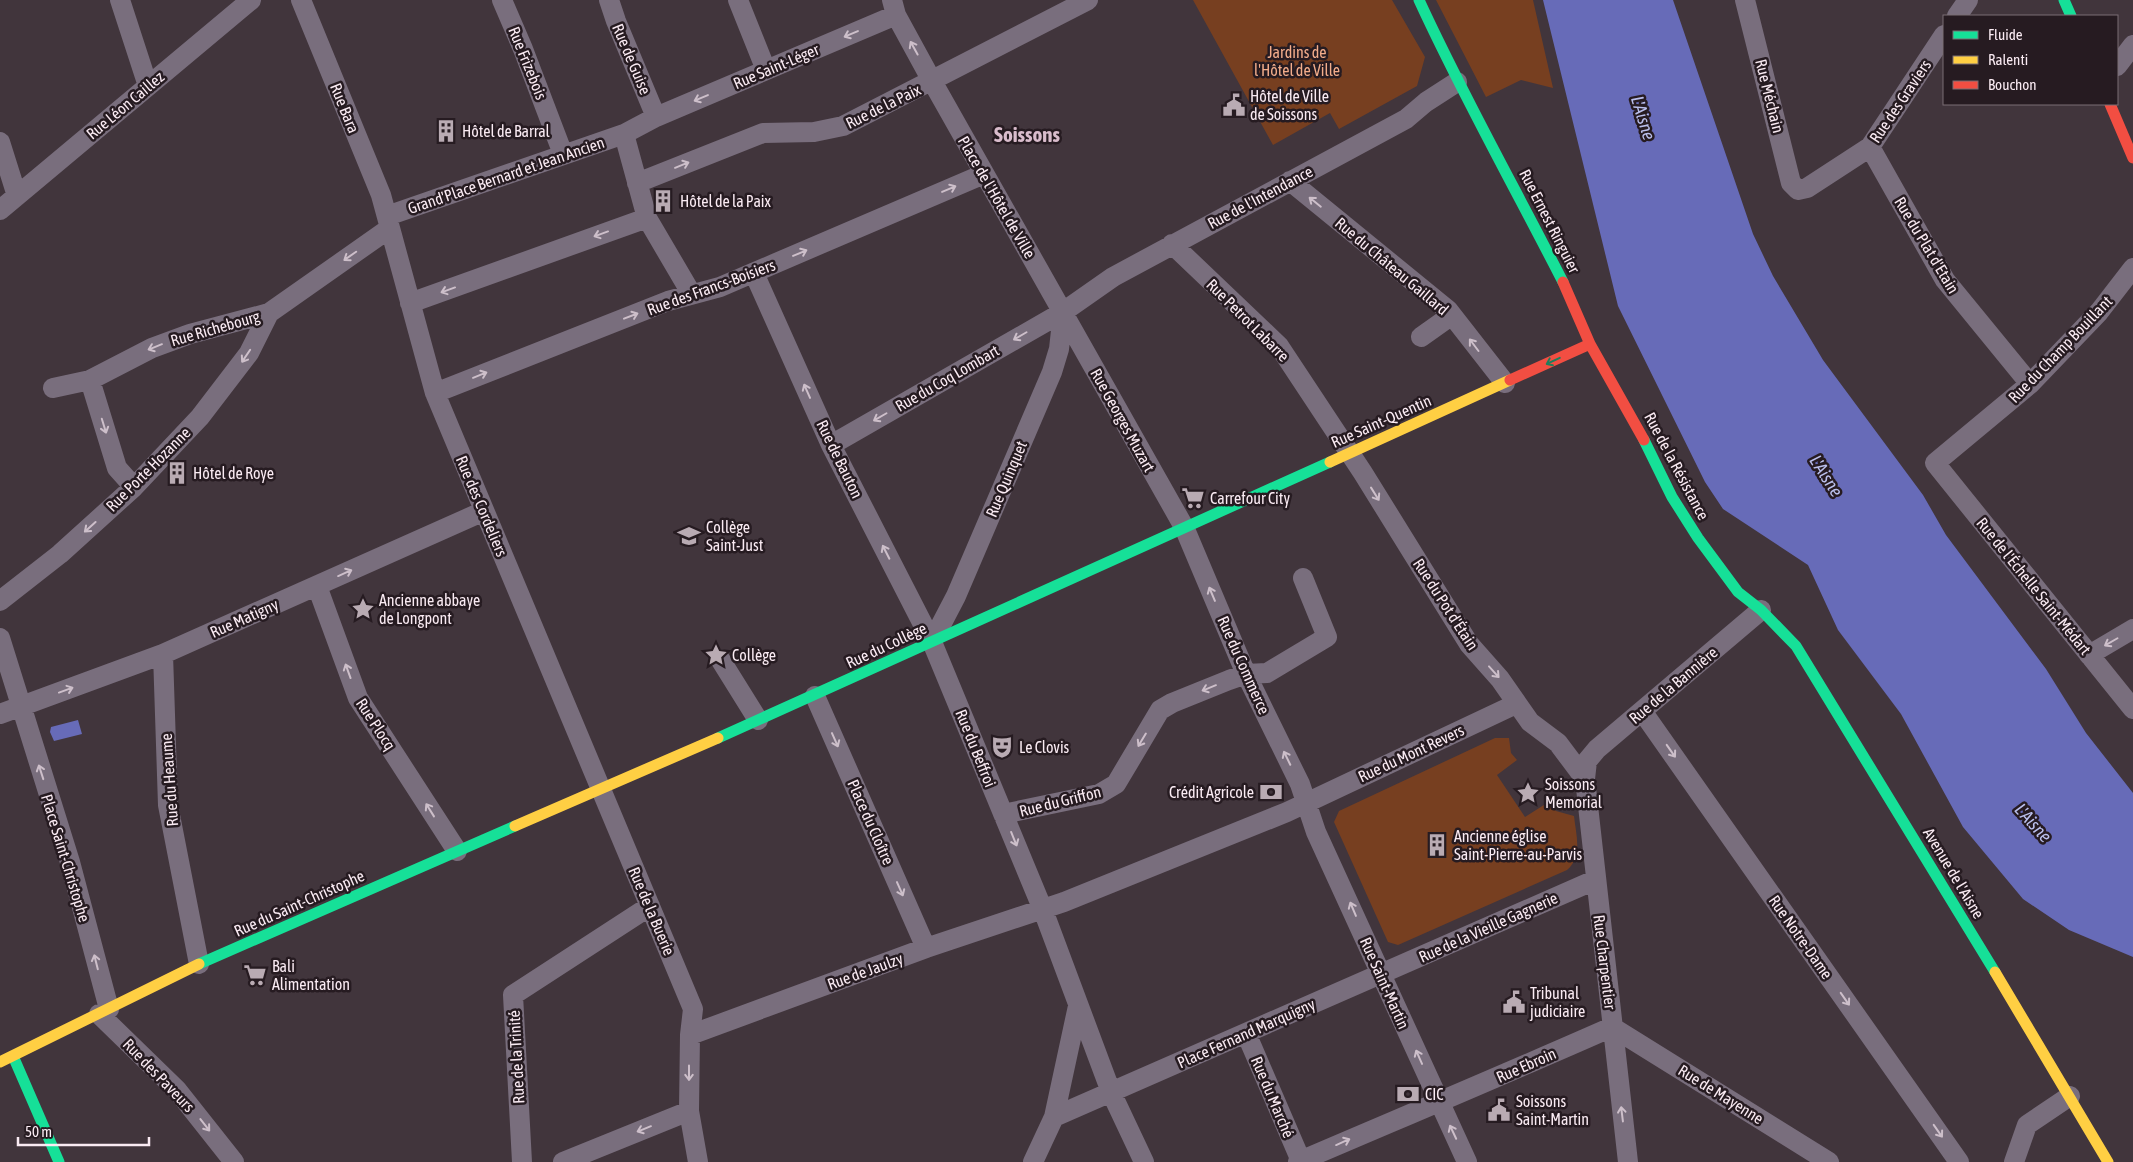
<svg xmlns="http://www.w3.org/2000/svg" width="2133" height="1162" viewBox="0 0 2133 1162" font-family="'Asap Condensed',sans-serif">
  <style>
    .green { fill: #773f20 }
    .water { fill: #676bb8 }
    .lines { fill: none; stroke-linecap: round; stroke-linejoin: round }
    .street { stroke: #796e7d; stroke-width: 20 }
    .fast { stroke: #16e098; stroke-width: 11 }
    .slow { stroke: #ffcf43; stroke-width: 11 }
    .jam { stroke: #f24e42; stroke-width: 11 }
    .oneway { stroke: #cdbfca }
    .oneway2 { stroke: #1e7e5c }
    .labels { text-anchor: middle; stroke-width: 5; stroke-linejoin: round; paint-order: stroke }
    .park-label { font-size: 16px; fill: #f3ad8b; stroke: #261b21 }
    .street-label { font-size: 16px; fill: #faebf3; stroke: #261b21 }
    .poi-label { font-size: 16px; fill: #faebf3; stroke: #261b21; text-anchor: start }
    .water-label { font-size: 18px; font-style: italic; fill: #babfec; stroke: #261b21 }
    .district-label { font-size: 21px; font-weight: bold; fill: #d9bccc; stroke: #261b21 }
  </style>
  <rect width="100%" height="100%" fill="#41353c"/>
  <path class="green" d="M1193,0H1392L1425,57L1417,86L1339,129L1330,113L1273,145Z
    M1436,0H1533L1553,88L1521,80L1486,97Z
    M1495,738H1509L1511,753L1517,760L1497,775L1525,817L1547,803L1556,811L1574,816C1576,835 1583,856 1567,870L1398,945L1388,942L1334,822L1339,811Z"/>
  <path class="water" d="M1543,0H1673L1753,234L1773,276L1823,360L1923,495L1946,535L2046,669L2086,733L2133,793V957L2069,930L2023,899L1963,827L1901,714L1838,630L1808,565L1723,509L1705,482L1618,306Z
    M78,720L82,734L54,741L50,732L51,727Z"/>
  <g class="lines">
    <path class="street" d="M120,0L148,86
      M301,0L381,195L435,393L693,1009L690,1035L689,1111L698,1162
      M502,0L523,49L563,154
      M609,0L616,21L656,117
      M738,0L766,70
      M892,0L896,15L932,81L1184,527L1246,674L1300,784L1316,832L1467,1162
      M1745,0L1791,183L1798,190L1807,188L1870,147L1944,35
      M1957,16L1968,0
      M2117,66L2133,45
      M624,134L647,218L691,293
      M0,142L17,196
      M1870,147L1945,280L2030,384
      M1290,181L1448,310L1505,383
      M637,183L763,133L814,132L843,126L1088,0
      M0,210L251,0
      M387,216L624,134L656,117L896,15
      M1172,244L1279,346L1363,473L1469,644L1500,679L1530,722L1558,743L1585,779
      M2133,268L2099,312L2030,384L1935,463L2133,709
      M754,273L831,445L932,642L1043,910L1111,1092L1144,1162
      M410,303L647,218
      M1421,337L1452,315
      M90,380L117,468L134,487
      M53,388L90,380L152,348L190,334L269,313L390,228
      M435,393L668,301L720,287L984,174
      M831,445L1063,312L1113,277L1406,119L1426,102L1457,82
      M317,586L358,698L457,851
      M0,601L60,554L134,487L200,417L249,353L269,313
      M0,638L70,862L109,1009
      M932,642L956,596L1052,372L1059,349L1063,312
      M163,654L168,805L199,964
      M2089,655L2133,629
      M720,659L758,720
      M815,696L926,948
      M1642,711L1959,1162
      M0,714L163,654L484,511
      M1003,814L1099,794L1116,784L1160,710L1172,703L1229,680L1246,674L1267,673L1327,637L1303,578
      M99,1014L177,1090L234,1162
      M1612,1027L1829,1162
      M1246,1033L1301,1161
      M690,1035L926,948L1064,902L1287,812L1516,704
      M1054,1117L1595,880
      M522,1162L513,995L650,906
      M563,1162L689,1111
      M1033,1162L1054,1117L1078,1006
      M1298,1162C1403,1117 1508,1073 1612,1027
      M1628,1162L1585,779L1587,761L1597,749L1761,610
      M2014,1162L2027,1125L2070,1096"/>
    <path class="fast" d="M1419,0C1463,96 1515,188 1563,282
      M2064,0L2071,16
      M1644,440L1672,497L1698,538L1738,592L1761,610L1796,646L1995,972
      M718,738L1330,462
      M199,964L515,826
      M13,1056L59,1162"/>
    <path class="slow" d="M1330,462L1510,380
      M515,826L718,738
      M1995,972L2108,1162
      M0,1062L199,964"/>
    <path class="jam" d="M2110,104L2133,158
      M1563,282L1590,344L1644,440
      M1510,380L1590,344"/>
  </g>
  <defs><path id="oneway-shaft" d="M-6 0H5M1.5-3L5.5 0L1.5 3" fill="none" stroke-width="1.6" stroke-linecap="round" stroke-linejoin="round" transform="scale(1.25)"/></defs>
  <g class="oneway">
    <use href="#oneway-shaft" transform="translate(851 34) rotate(157)"/>
    <use href="#oneway-shaft" transform="translate(914 48) rotate(-119)"/>
    <use href="#oneway-shaft" transform="translate(701 98) rotate(157)"/>
    <use href="#oneway-shaft" transform="translate(682 165) rotate(-22)"/>
    <use href="#oneway-shaft" transform="translate(949 189) rotate(-23)"/>
    <use href="#oneway-shaft" transform="translate(1315 202) rotate(-141)"/>
    <use href="#oneway-shaft" transform="translate(601 234) rotate(160)"/>
    <use href="#oneway-shaft" transform="translate(800 253) rotate(-23)"/>
    <use href="#oneway-shaft" transform="translate(350 256) rotate(145)"/>
    <use href="#oneway-shaft" transform="translate(448 290) rotate(160)"/>
    <use href="#oneway-shaft" transform="translate(631 316) rotate(-21)"/>
    <use href="#oneway-shaft" transform="translate(1020 336) rotate(150)"/>
    <use href="#oneway-shaft" transform="translate(1474 345) rotate(-127)"/>
    <use href="#oneway-shaft" transform="translate(155 347) rotate(158)"/>
    <use href="#oneway-shaft" transform="translate(246 356) rotate(124)"/>
    <use href="#oneway-shaft" transform="translate(480 375) rotate(-22)"/>
    <use href="#oneway-shaft" transform="translate(807 391) rotate(-114)"/>
    <use href="#oneway-shaft" transform="translate(880 417) rotate(150)"/>
    <use href="#oneway-shaft" transform="translate(104 426) rotate(73)"/>
    <use href="#oneway-shaft" transform="translate(1375 494) rotate(58)"/>
    <use href="#oneway-shaft" transform="translate(90 527) rotate(138)"/>
    <use href="#oneway-shaft" transform="translate(886 552) rotate(-117)"/>
    <use href="#oneway-shaft" transform="translate(345 573) rotate(-24)"/>
    <use href="#oneway-shaft" transform="translate(1212 594) rotate(-113)"/>
    <use href="#oneway-shaft" transform="translate(2111 642) rotate(150)"/>
    <use href="#oneway-shaft" transform="translate(348 671) rotate(-110)"/>
    <use href="#oneway-shaft" transform="translate(1494 672) rotate(48)"/>
    <use href="#oneway-shaft" transform="translate(1209 688) rotate(158)"/>
    <use href="#oneway-shaft" transform="translate(66 690) rotate(-20)"/>
    <use href="#oneway-shaft" transform="translate(835 740) rotate(66)"/>
    <use href="#oneway-shaft" transform="translate(1142 740) rotate(121)"/>
    <use href="#oneway-shaft" transform="translate(1671 751) rotate(55)"/>
    <use href="#oneway-shaft" transform="translate(1287 758) rotate(-116)"/>
    <use href="#oneway-shaft" transform="translate(41 772) rotate(-108)"/>
    <use href="#oneway-shaft" transform="translate(430 810) rotate(-122)"/>
    <use href="#oneway-shaft" transform="translate(1014 839) rotate(68)"/>
    <use href="#oneway-shaft" transform="translate(900 889) rotate(66)"/>
    <use href="#oneway-shaft" transform="translate(1353 909) rotate(-113)"/>
    <use href="#oneway-shaft" transform="translate(96 962) rotate(-104)"/>
    <use href="#oneway-shaft" transform="translate(1845 999) rotate(55)"/>
    <use href="#oneway-shaft" transform="translate(1419 1057) rotate(-114)"/>
    <use href="#oneway-shaft" transform="translate(689 1073) rotate(90)"/>
    <use href="#oneway-shaft" transform="translate(1622 1114) rotate(-97)"/>
    <use href="#oneway-shaft" transform="translate(205 1125) rotate(52)"/>
    <use href="#oneway-shaft" transform="translate(644 1129) rotate(158)"/>
    <use href="#oneway-shaft" transform="translate(1938 1131) rotate(55)"/>
    <use href="#oneway-shaft" transform="translate(1453 1132) rotate(-115)"/>
    <use href="#oneway-shaft" transform="translate(1343 1142) rotate(-24)"/>
  </g>
  <use class="oneway2" href="#oneway-shaft" transform="translate(1553 361) rotate(155)"/>
  <defs>
    <symbol id="civic-bare" viewBox="-9 -9 18 18"><path d="M-.6-6.5H3V-4.5H.6V-3L4-1V1h2V6H-6V1h2V-1L-.6-3ZM-1.2 2.5V6h2.4V2.5Z" fill="#b9abb3" stroke="#261b21" stroke-width="2.5" paint-order="stroke"/></symbol>
    <symbol id="building-bare" viewBox="-9 -9 18 18"><path d="M-4-6H4V6H1V3H-1V6H-4ZM-2.5-4.3h1.7v1.8h-1.7ZM.8-4.3h1.7v1.8H.8ZM-2.5-1h1.7V.8h-1.7ZM.8-1h1.7V.8H.8Z" fill="#b9abb3" stroke="#261b21" stroke-width="2.5" paint-order="stroke"/></symbol>
    <symbol id="supermarket-bare" viewBox="-9 -9 18 18"><path d="M-6-5.5h2.5l.6 2H6L4.5 2H-2.5L-4.4-4H-6ZM-1.5 3.2a1.3 1.3 0 1 0 .1 0ZM3 3.2a1.3 1.3 0 1 0 .1 0Z" fill="#b9abb3" stroke="#261b21" stroke-width="2.5" paint-order="stroke"/></symbol>
    <symbol id="school-bare" viewBox="-9 -9 18 18"><path d="M0-5L7-2L0 1L-7-2ZM-4 1L0 2.5L4 1V4Q0 6-4 4Z" fill="#b9abb3" stroke="#261b21" stroke-width="2.5" paint-order="stroke"/></symbol>
    <symbol id="sight-bare" viewBox="-9 -9 18 18"><path d="M0-6L1.8-2.2L6-1.7L2.9 1.2L3.7 5.4L0 3.3L-3.7 5.4L-2.9 1.2L-6-1.7L-1.8-2.2Z" fill="#b9abb3" stroke="#261b21" stroke-width="2.5" paint-order="stroke"/></symbol>
    <symbol id="theatre-bare" viewBox="-9 -9 18 18"><path d="M-5-5.5Q0-4 5-5.5V0Q5 5 0 6Q-5 5-5 0ZM-3.3-2.5H-1v1.5H-3.3ZM1-2.5H3.3v1.5H1ZM-2.8 1Q0 5.5 2.8 1Z" fill="#b9abb3" stroke="#261b21" stroke-width="2.5" paint-order="stroke"/></symbol>
    <symbol id="bank-bare" viewBox="-9 -9 18 18"><path d="M-6-4H6V4H-6ZM0-2.3a2.3 2.3 0 1 0 0 4.6a2.3 2.3 0 1 0 0-4.6Z" fill="#b9abb3" stroke="#261b21" stroke-width="2.5" paint-order="stroke"/></symbol>
  </defs>
  <g fill-rule="evenodd">
    <use href="#civic-bare" x="1218" y="89" width="32" height="32"/>
    <use href="#building-bare" x="430" y="115" width="32" height="32"/>
    <use href="#building-bare" x="647" y="185" width="32" height="32"/>
    <use href="#building-bare" x="161" y="457" width="32" height="32"/>
    <use href="#supermarket-bare" x="1177" y="482" width="32" height="32"/>
    <use href="#school-bare" x="673" y="520" width="32" height="32"/>
    <use href="#sight-bare" x="347" y="593" width="32" height="32"/>
    <use href="#sight-bare" x="700" y="639" width="32" height="32"/>
    <use href="#theatre-bare" x="986" y="731" width="32" height="32"/>
    <use href="#bank-bare" x="1255" y="776" width="32" height="32"/>
    <use href="#sight-bare" x="1512" y="777" width="32" height="32"/>
    <use href="#building-bare" x="1421" y="829" width="32" height="32"/>
    <use href="#supermarket-bare" x="239" y="959" width="32" height="32"/>
    <use href="#civic-bare" x="1498" y="986" width="32" height="32"/>
    <use href="#bank-bare" x="1392" y="1078" width="32" height="32"/>
    <use href="#civic-bare" x="1483" y="1094" width="32" height="32"/>
  </g>
  <g class="labels">
    <g class="park-label">
      <text x="1297" y="58">Jardins de<tspan x="1297" dy="18">l'Hôtel de Ville</tspan></text>
    </g>
    <g class="street-label">
      <text transform="translate(632 59) rotate(67)" y="6">Rue de Guise</text>
      <text transform="translate(528 63) rotate(68)" y="6">Rue Frizebois</text>
      <text transform="translate(776 66) rotate(-23)" y="6">Rue Saint-Léger</text>
      <text transform="translate(1770 96) rotate(76)" y="6">Rue Méchain</text>
      <text transform="translate(1900 101) rotate(-56)" y="6">Rue des Graviers</text>
      <text transform="translate(125 105) rotate(-40)" y="6">Rue Léon Caillez</text>
      <text transform="translate(883 106) rotate(-26)" y="6">Rue de la Paix</text>
      <text transform="translate(345 108) rotate(68)" y="6">Rue Bara</text>
      <text transform="translate(506 175) rotate(-19)" y="6">Grand'Place Bernard et Jean Ancien</text>
      <text transform="translate(997 197) rotate(60)" y="6">Place de l'Hôtel de Ville</text>
      <text transform="translate(1260 197) rotate(-28)" y="6">Rue de l'Intendance</text>
      <text transform="translate(1550 221) rotate(63)" y="6">Rue Ernest Ringuier</text>
      <text transform="translate(1927 245) rotate(59)" y="6">Rue du Plat d'Etain</text>
      <text transform="translate(1392 266) rotate(40)" y="6">Rue du Château Gaillard</text>
      <text transform="translate(711 287) rotate(-20)" y="6">Rue des Francs-Boisiers</text>
      <text transform="translate(1248 320) rotate(45)" y="6">Rue Petrot Labarre</text>
      <text transform="translate(215 328) rotate(-16)" y="6">Rue Richebourg</text>
      <text transform="translate(2060 349) rotate(-46)" y="6">Rue du Champ Bouillant</text>
      <text transform="translate(947 378) rotate(-30)" y="6">Rue du Coq Lombart</text>
      <text transform="translate(1123 420) rotate(61)" y="6">Rue Georges Muzart</text>
      <text transform="translate(1381 421) rotate(-24)" y="6">Rue Saint-Quentin</text>
      <text transform="translate(840 459) rotate(64)" y="6">Rue de Bauton</text>
      <text transform="translate(1677 466) rotate(62)" y="6">Rue de la Résistance</text>
      <text transform="translate(148 469) rotate(-45)" y="6">Rue Porte Hozanne</text>
      <text transform="translate(1006 479) rotate(-67)" y="6">Rue Quinquet</text>
      <text transform="translate(482 506) rotate(67)" y="6">Rue des Cordeliers</text>
      <text transform="translate(2034 586) rotate(51)" y="6">Rue de l'Échelle Saint-Médart</text>
      <text transform="translate(1446 604) rotate(57)" y="6">Rue du Pot d'Étain</text>
      <text transform="translate(244 618) rotate(-24)" y="6">Rue Matigny</text>
      <text transform="translate(886 645) rotate(-25)" y="6">Rue du Collège</text>
      <text transform="translate(1244 665) rotate(66)" y="6">Rue du Commerce</text>
      <text transform="translate(1673 685) rotate(-40)" y="6">Rue de la Bannière</text>
      <text transform="translate(376 724) rotate(57)" y="6">Rue Plocq</text>
      <text transform="translate(976 748) rotate(68)" y="6">Rue du Beffroi</text>
      <text transform="translate(1411 753) rotate(-25)" y="6">Rue du Mont Revers</text>
      <text transform="translate(169 780) rotate(-94)" y="6">Rue du Heaume</text>
      <text transform="translate(1060 801) rotate(-14)" y="6">Rue du Griffon</text>
      <text transform="translate(871 822) rotate(66)" y="6">Place du Cloître</text>
      <text transform="translate(66 858) rotate(73)" y="6">Place Saint-Christophe</text>
      <text transform="translate(1954 873) rotate(59)" y="6">Avenue de l'Aisne</text>
      <text transform="translate(299 903) rotate(-24)" y="6">Rue du Saint-Christophe</text>
      <text transform="translate(652 911) rotate(67)" y="6">Rue de la Buerie</text>
      <text transform="translate(1488 927) rotate(-24)" y="6">Rue de la Vieille Gagnerie</text>
      <text transform="translate(1801 937) rotate(55)" y="6">Rue Notre-Dame</text>
      <text transform="translate(1605 962) rotate(83)" y="6">Rue Charpentier</text>
      <text transform="translate(865 971) rotate(-20)" y="6">Rue de Jaulzy</text>
      <text transform="translate(1385 983) rotate(66)" y="6">Rue Saint-Martin</text>
      <text transform="translate(1246 1033) rotate(-24)" y="6">Place Fernand Marquigny</text>
      <text transform="translate(516 1057) rotate(-93)" y="6">Rue de la Trinité</text>
      <text transform="translate(1526 1065) rotate(-24)" y="6">Rue Ebroin</text>
      <text transform="translate(159 1075) rotate(46)" y="6">Rue des Paveurs</text>
      <text transform="translate(1721 1094) rotate(32)" y="6">Rue de Mayenne</text>
      <text transform="translate(1273 1097) rotate(67)" y="6">Rue du Marché</text>
    </g>
    <g class="poi-label">
      <text x="1250" y="102">Hôtel de Ville<tspan x="1250" dy="18">de Soissons</tspan></text>
      <text x="462" y="137">Hôtel de Barral</text>
      <text x="680" y="207">Hôtel de la Paix</text>
      <text x="193" y="479">Hôtel de Roye</text>
      <text x="1210" y="504">Carrefour City</text>
      <text x="706" y="533">Collège<tspan x="706" dy="18">Saint-Just</tspan></text>
      <text x="379" y="606">Ancienne abbaye<tspan x="379" dy="18">de Longpont</tspan></text>
      <text x="732" y="661">Collège</text>
      <text x="1019" y="753">Le Clovis</text>
      <text x="1545" y="790">Soissons<tspan x="1545" dy="18">Memorial</tspan></text>
      <text x="1254" y="798" text-anchor="end">Crédit Agricole</text>
      <text x="1454" y="842">Ancienne église<tspan x="1454" dy="18">Saint-Pierre-au-Parvis</tspan></text>
      <text x="272" y="972">Bali<tspan x="272" dy="18">Alimentation</tspan></text>
      <text x="1530" y="999">Tribunal<tspan x="1530" dy="18">judiciaire</tspan></text>
      <text x="1425" y="1100">CIC</text>
      <text x="1516" y="1107">Soissons<tspan x="1516" dy="18">Saint-Martin</tspan></text>
    </g>
    <g class="water-label">
      <text transform="translate(1643 118) rotate(73)" y="6">L'Aisne</text>
      <text transform="translate(1826 476) rotate(57)" y="6">L'Aisne</text>
      <text transform="translate(2033 823) rotate(48)" y="6">L'Aisne</text>
    </g>
    <g class="district-label">
      <text x="1027" y="142">Soissons</text>
    </g>
  </g>
  <rect x="1943" y="15" width="175" height="90" fill="#261b21" stroke="#7b6e75"/>
  <rect x="1953" y="31" width="25" height="8" fill="#16e098" stroke="#7b6e75"/>
  <text x="1988" y="40" font-size="15" fill="#faebf3">Fluide</text>
  <rect x="1953" y="56" width="25" height="8" fill="#ffcf43" stroke="#7b6e75"/>
  <text x="1988" y="65" font-size="15" fill="#faebf3">Ralenti</text>
  <rect x="1953" y="81" width="25" height="8" fill="#f24e42" stroke="#7b6e75"/>
  <text x="1988" y="90" font-size="15" fill="#faebf3">Bouchon</text>
  <path d="M18 1137v8h131v-8" fill="none" stroke="#faebf3" stroke-width="2.5"/>
  <text x="25" y="1137" font-size="15" fill="#faebf3" stroke="#261b21" stroke-width="4" paint-order="stroke">50 m</text>
</svg>
